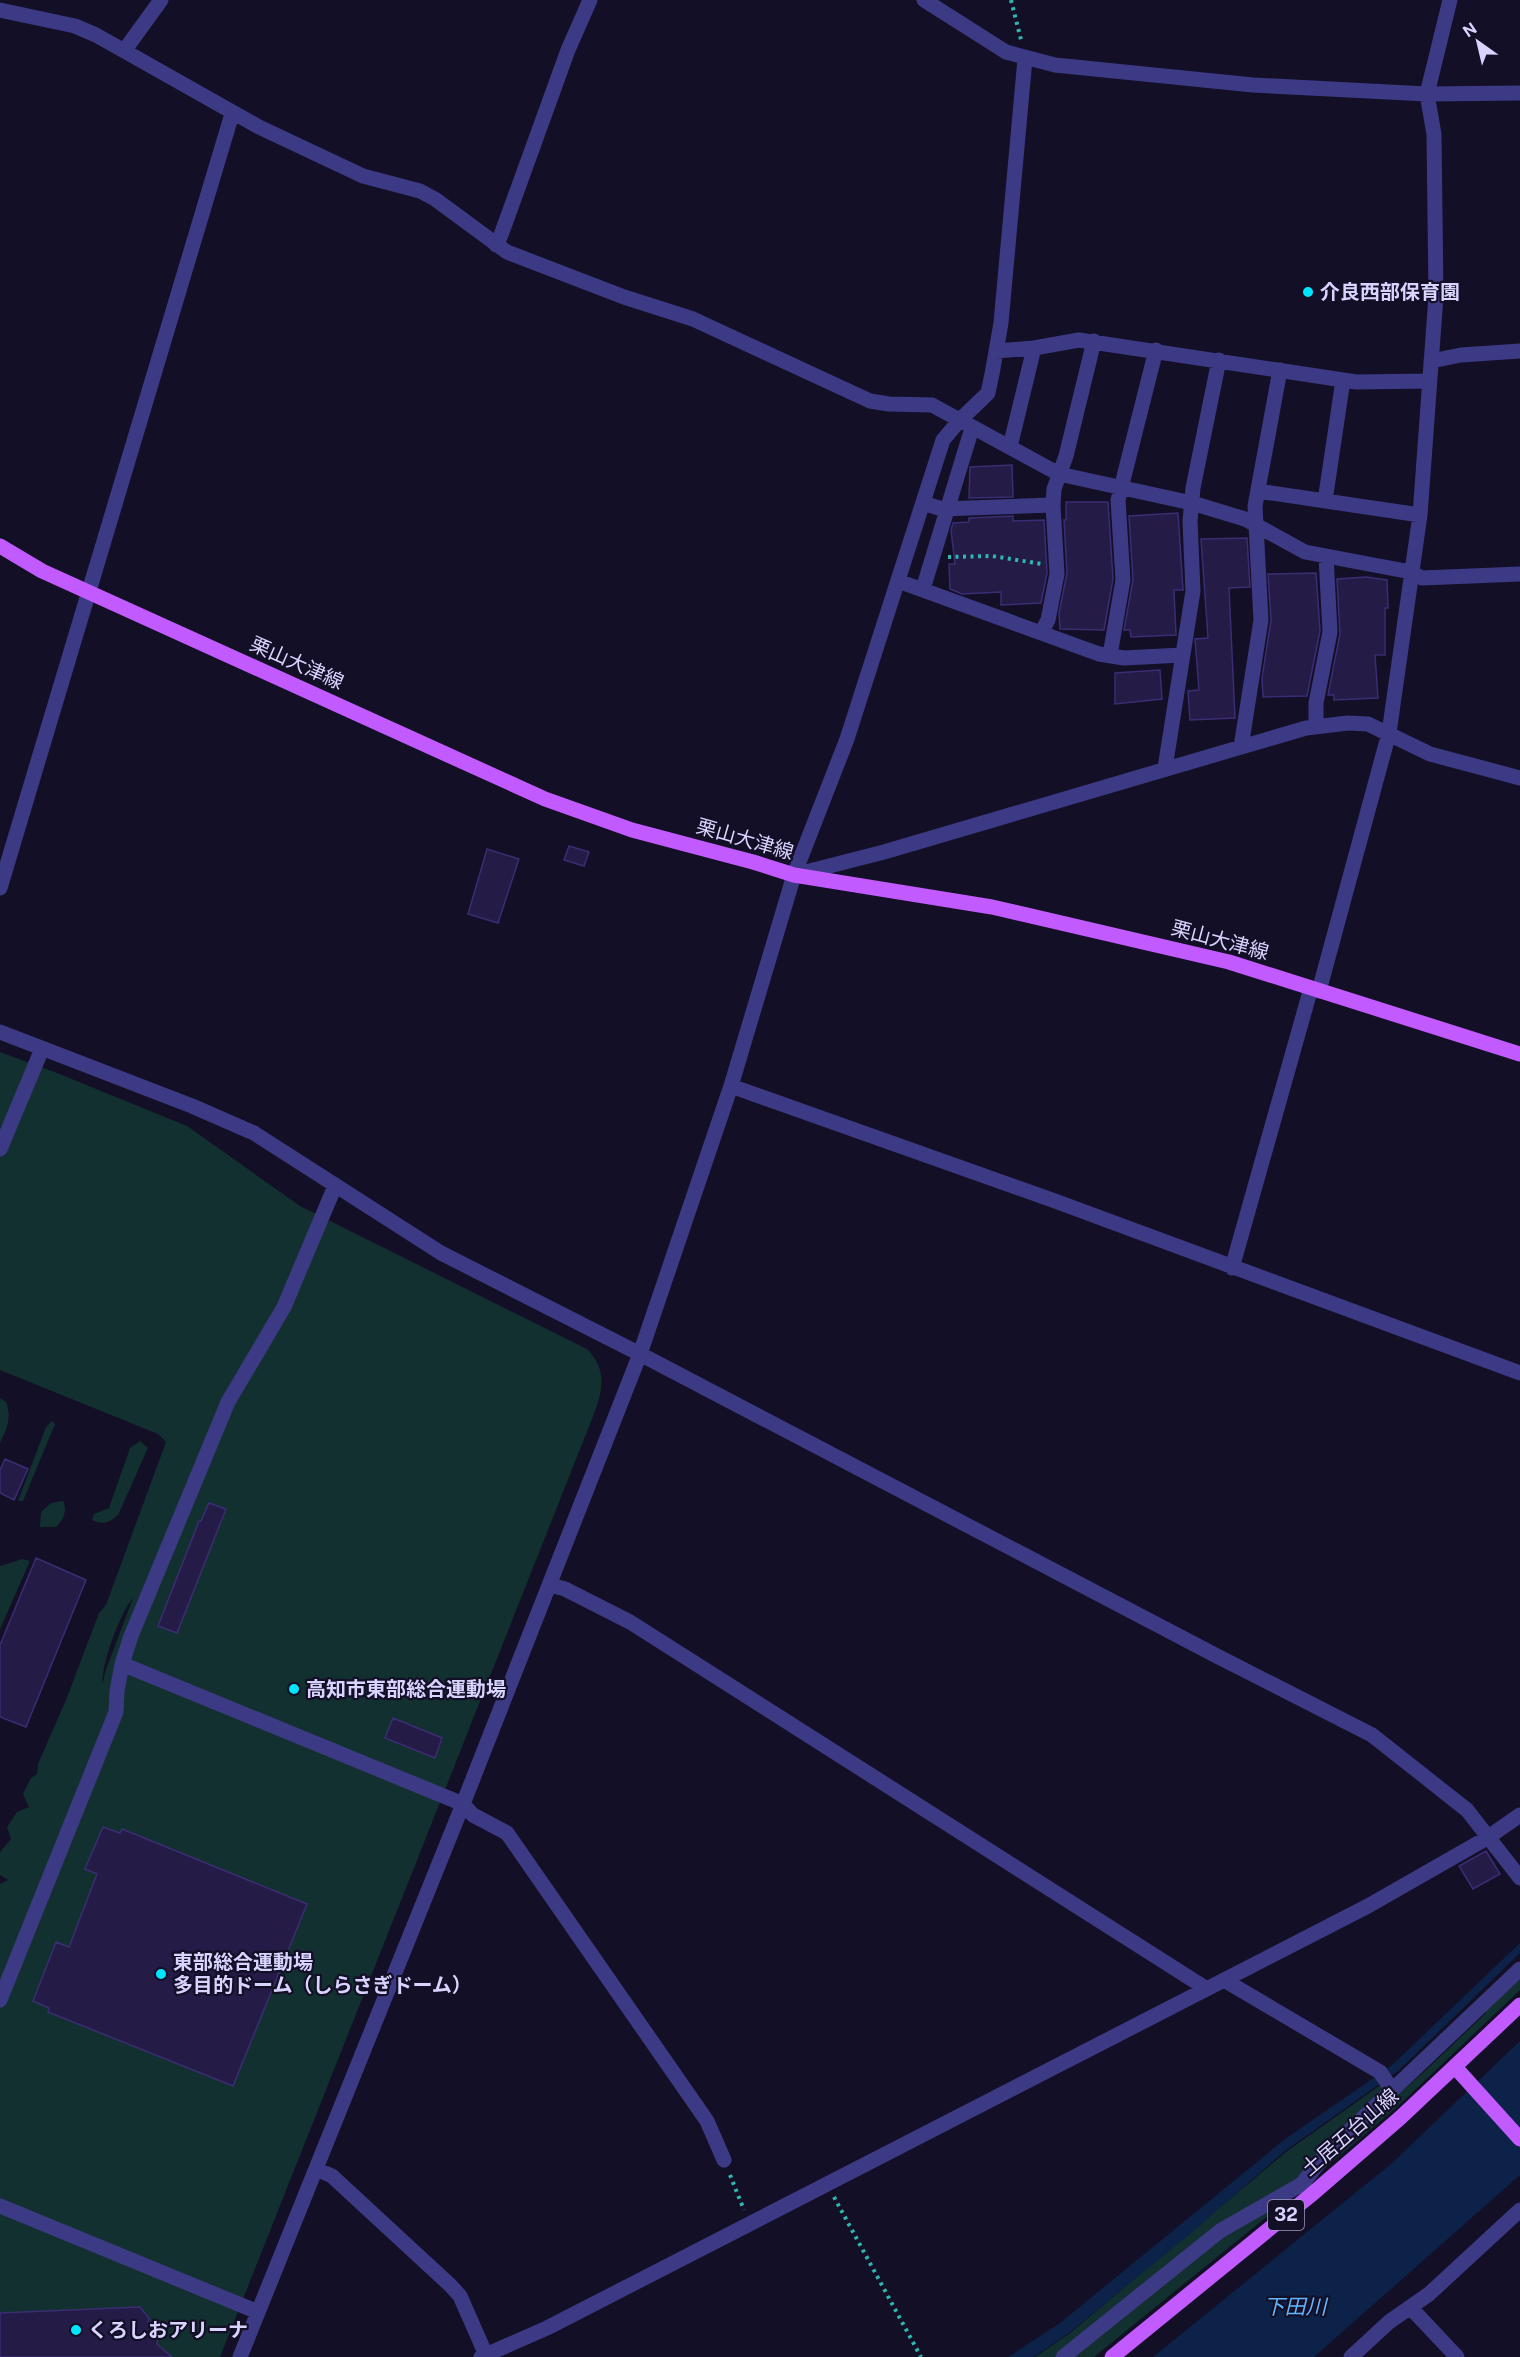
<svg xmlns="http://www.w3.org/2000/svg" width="1520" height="2357" viewBox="0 0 1520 2357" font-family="'Public Sans','Noto Sans JP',sans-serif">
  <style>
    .green { fill: #12302f; fill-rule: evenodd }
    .water { fill: #0c2248 }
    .building { fill: #241b47; stroke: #3b2d73; stroke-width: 1.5 }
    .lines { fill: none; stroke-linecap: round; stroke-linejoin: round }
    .path { stroke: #2fb8b0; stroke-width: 4; stroke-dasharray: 3 4.5; stroke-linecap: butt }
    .minor { stroke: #3d3a85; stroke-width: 15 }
    .major { stroke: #c25bff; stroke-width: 15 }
    .poi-dot { fill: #00e5ff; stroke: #130f26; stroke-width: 2 }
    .labels { text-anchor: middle; stroke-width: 4.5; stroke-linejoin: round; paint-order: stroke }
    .shield { fill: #130f26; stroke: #9e99be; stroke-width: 1.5 }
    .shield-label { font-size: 18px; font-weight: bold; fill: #d9d4ff }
    .poi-label { font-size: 20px; font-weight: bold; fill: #d9d4ff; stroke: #130f26; text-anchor: start }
    .street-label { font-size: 20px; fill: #d9d4ff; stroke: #130f26 }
    .water-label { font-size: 21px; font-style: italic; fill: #62b6ff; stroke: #130f26 }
  </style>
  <rect width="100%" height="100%" fill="#130f26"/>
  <path class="green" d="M0,1052L57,1073L187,1126L300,1206L587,1349C609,1371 602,1393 592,1419L220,2357H0V1884L8,1880L0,1875V1852L11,1839L7,1827L17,1812L29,1807L23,1794L31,1778L37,1774L38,1764L66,1700L99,1613L106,1605L166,1442L158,1434L0,1370ZM133,1598L105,1672L103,1684C100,1667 121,1611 133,1598Z
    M0,1398L6,1402C12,1417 7,1429 0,1443Z
    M52,1421L55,1424L23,1501H18L46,1427Z
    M140,1441L148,1448L118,1515C109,1523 103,1525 92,1520L94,1514L109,1508L130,1448Z
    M63,1501C68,1511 63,1520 56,1527H40L41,1512L51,1503Z
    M22,1559L30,1561L0,1629V1566Z
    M1520,1976V1990L1396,2108L1311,2180L1328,2157L1426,2070L1486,2013L1484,2009Z
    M1382,2084L1384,2087L1382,2094L1292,2185L1058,2357H1035L1069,2334L1286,2152Z
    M1296,2193L1094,2357H1067L1220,2235Z"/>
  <path class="water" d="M1520,1943V1953L1398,2071L1285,2151L1190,2234L1069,2333L1034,2357H1008L1060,2323L1285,2139L1391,2066Z
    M1520,2041V2175L1314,2357H1153L1391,2164Z"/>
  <path class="building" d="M1012,465L1013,497L969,498L970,467Z
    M1066,502H1108L1113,579L1104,630L1060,629L1059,613L1067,573L1064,520H1066Z
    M1178,513L1183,590H1174L1176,635L1131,637L1130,630H1124L1133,580L1129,516Z
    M1013,516V521L1044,520L1047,573L1041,603L1001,605V592L962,594L950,589L949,564H955L951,530L953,523L969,522V518Z
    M1247,538L1250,587L1229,588L1235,718L1190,720L1188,691L1199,690L1195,639L1208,638L1201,539Z
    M1316,573L1320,631L1307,696L1263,697L1262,678L1271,620L1268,574Z
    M1366,577L1387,580L1388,608H1385V655H1375L1378,698L1334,700V695H1328L1340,634L1337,579Z
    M1160,670L1162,699L1115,704V673Z
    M569,846L589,852L584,866L564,860Z
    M487,849L519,859L498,923L468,914Z
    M5,1459L28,1469L14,1500L0,1493V1470Z
    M209,1503L226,1509L177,1633L158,1626L199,1521H201Z
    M36,1558L86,1580L26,1727L0,1717V1645Z
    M393,1718L442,1738L435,1758L385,1738Z
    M103,1827L120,1833L122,1829L307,1904L233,2086L48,2012L49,2008L33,2001L56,1942L69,1947L97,1874L85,1869Z
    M1486,1851L1500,1874L1473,1889L1459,1866Z
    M140,2307L149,2318L148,2323L153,2327L152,2333L158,2339L157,2344L172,2357H0V2313Z"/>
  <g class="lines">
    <path class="path" d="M1011,0L1021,40
      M948,557L992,556L1042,564
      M730,2175L744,2210
      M834,2197L921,2357"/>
    <path class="minor" d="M924,0L1006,52L1055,65L1253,85L1427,94L1520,93
      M0,10L75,26L96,35L259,127L363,176L420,191L435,199L507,252L624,297L693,319L870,401L889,404L932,405L1059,474L1192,503L1245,519L1305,552L1411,572L1422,578L1520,574
      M124,51L161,0
      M496,245L501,235L568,50L590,0
      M996,351L1034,348L1079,340L1356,382L1428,381
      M1431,361L1461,355L1520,351
      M1010,447L1034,348
      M1258,491L1420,515
      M1325,501L1343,380
      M923,503L942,509L1053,505
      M898,581L1099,654L1124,658L1182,655
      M923,589L972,428
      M1041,633L1048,620L1057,574L1053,505L1054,489L1066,456L1094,341
      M1110,655L1123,580L1118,500L1156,350
      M1316,726V703L1330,632L1326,556
      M1241,747L1261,620L1255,506L1280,370
      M1165,768L1193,591L1190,521L1193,488L1219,360
      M794,875L884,852L1306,728L1348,723L1368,724L1430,754L1520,778
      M0,888L232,114
      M1319,991L1389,733L1420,515L1436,296L1434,134L1427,94L1450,0
      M0,1032L192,1106L254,1133L441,1253L640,1354L1215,1655L1372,1735L1467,1810L1520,1878
      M731,1086L1055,1201L1520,1373
      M0,1149L42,1049
      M335,1186L284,1307L228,1402L131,1636L122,1664L463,1804L473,1815L507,1833L707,2121L724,2160
      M1232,1268L1311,988
      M550,1585L565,1589L630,1622L1207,1989
      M1224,1980L1380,2072L1392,2090
      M0,2000L116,1712L117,1691L122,1664
      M316,2169L332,2176L450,2285L460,2296L486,2355
      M1311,2195L1302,2184L1328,2151L1520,1969
      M0,2206L258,2312
      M1410,2307L1457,2357
      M240,2357L463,1804L640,1354L731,1086L794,875L847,739L943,440L959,421L988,393L992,374L1001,323L1025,59
      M481,2357L547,2328L1368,1906L1487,1838L1520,1815
      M1063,2357L1220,2231L1302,2184
      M1351,2357L1389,2322L1429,2294L1520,2210"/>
    <path class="major" d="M0,546L42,571L545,799L632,830L753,862L794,875L992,907L1229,962L1520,1054
      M1455,2067L1520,2139
      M1112,2357L1311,2195L1400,2118L1520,2005"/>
  </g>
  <g class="poi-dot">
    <circle cx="1308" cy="292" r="6"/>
    <circle cx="294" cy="1689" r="6"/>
    <circle cx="161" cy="1974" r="6"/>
    <circle cx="76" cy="2330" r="6"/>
  </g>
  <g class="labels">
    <rect class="shield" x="1268" y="2200" width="36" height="30" rx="4.5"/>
    <g class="shield-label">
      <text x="1286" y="2221">32</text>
    </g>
    <g class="poi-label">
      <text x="1320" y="299">介良西部保育園</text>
      <text x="306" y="1696">高知市東部総合運動場</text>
      <text x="173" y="1969">東部総合運動場<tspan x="173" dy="23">多目的ドーム（しらさぎドーム）</tspan></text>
      <text x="88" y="2337">くろしおアリーナ</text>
    </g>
    <g class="street-label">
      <text transform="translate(297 663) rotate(24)" y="7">栗山大津線</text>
      <text transform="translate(745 839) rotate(16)" y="7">栗山大津線</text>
      <text transform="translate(1220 940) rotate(15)" y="7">栗山大津線</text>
      <text transform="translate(1350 2132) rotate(-41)" y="7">土居五台山線</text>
    </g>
    <g class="water-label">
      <text x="1295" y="2314">下田川</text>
    </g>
  </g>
  <g transform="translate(1478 42) rotate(326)" stroke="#130f26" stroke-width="4.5" paint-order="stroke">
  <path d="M0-4.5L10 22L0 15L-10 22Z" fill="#d9d4ff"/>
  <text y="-9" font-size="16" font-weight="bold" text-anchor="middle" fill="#d9d4ff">N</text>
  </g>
</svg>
